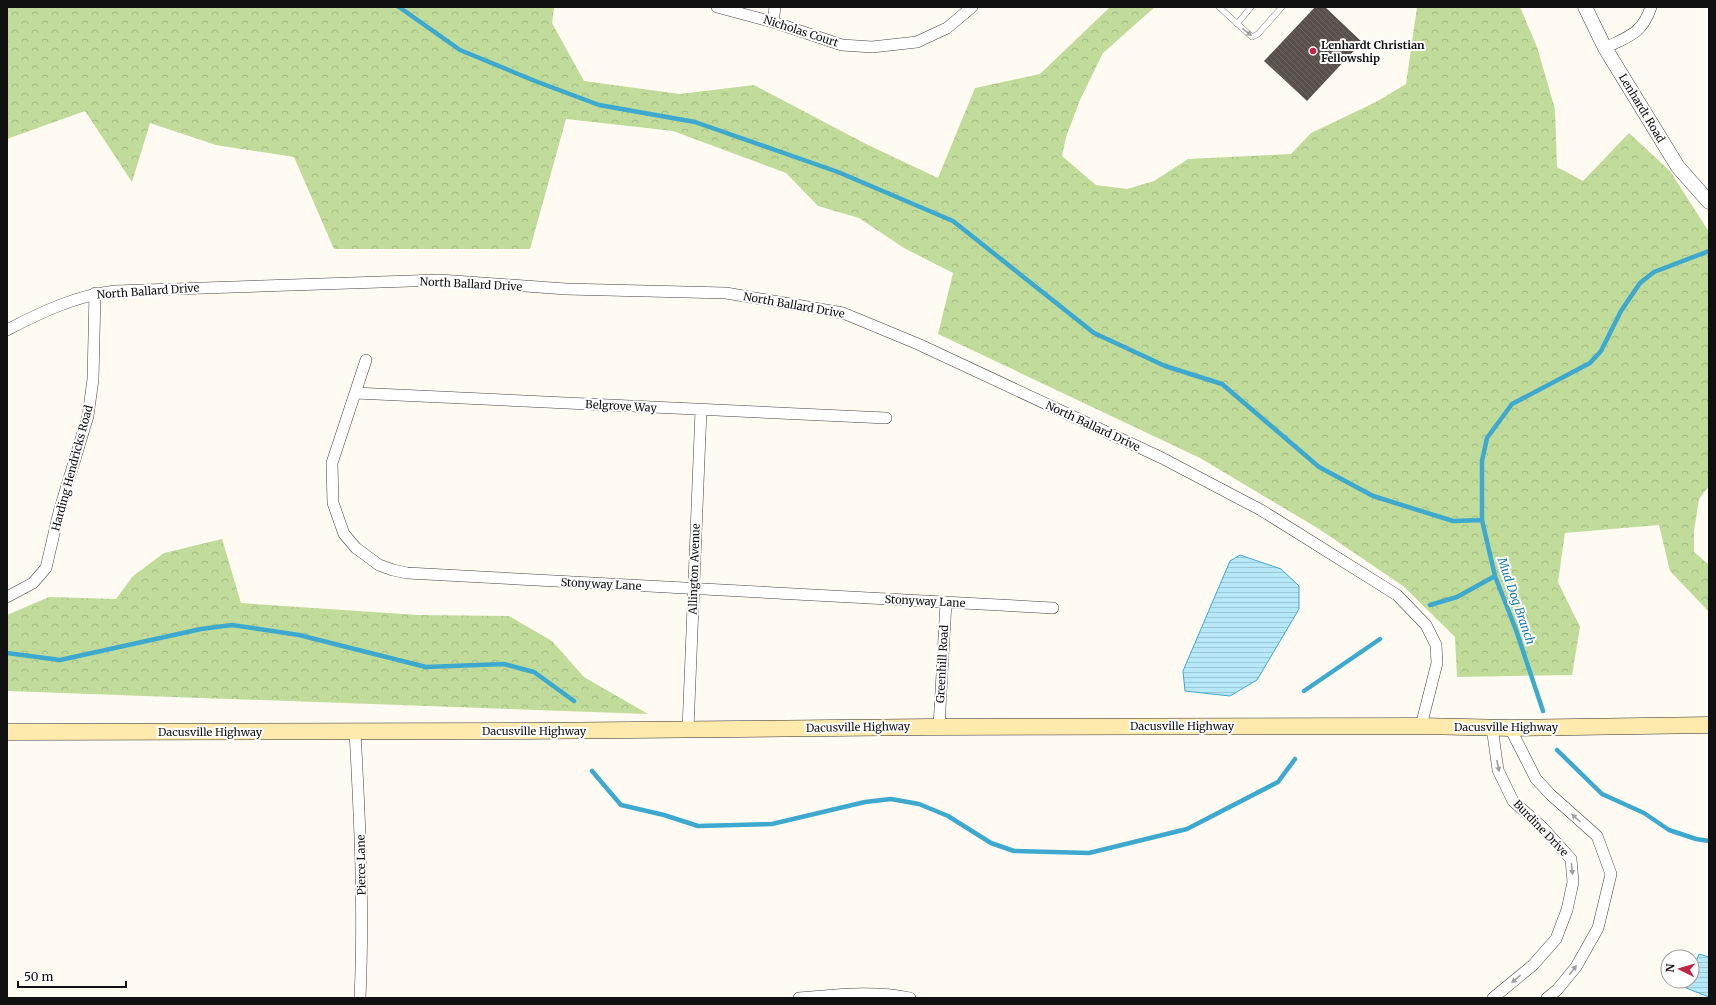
<svg xmlns="http://www.w3.org/2000/svg" width="1716" height="1005" viewBox="0 0 1716 1005" font-family="Merriweather,serif">
  <style>
    .forest { fill: url(#forest-crowns) }
    .water { fill: url(#water-rules); stroke: #3da9cf }
    .lines { fill: none; stroke-linecap: round; stroke-linejoin: round }
    .stream { stroke: #3da9cf; stroke-width: 4.5 }
    .building { fill: url(#building-back-hatch) }
    .service-casing { stroke: #434343; stroke-width: 6 }
    .minor-casing { stroke: #434343; stroke-width: 12 }
    .tertiary-casing { stroke: #434343; stroke-width: 15 }
    .secondary-casing { stroke: #323232; stroke-width: 17 }
    .service { stroke: #fff; stroke-width: 5.5 }
    .minor { stroke: #fff; stroke-width: 11 }
    .tertiary { stroke: #fff; stroke-width: 14 }
    .secondary { stroke: #ffeaad; stroke-width: 16 }
    .oneway { fill: #9f9f9f }
    .poi-dot { fill: #c22543; stroke: #fff; stroke-width: 1.5 }
    .labels { text-anchor: middle; stroke-width: 4; stroke-linejoin: round; paint-order: stroke }
    .street-label { font-size: 11px; fill: #101010; stroke: #fff }
    .poi-label { font-size: 11px; font-weight: bold; fill: #101010; stroke: #fff; text-anchor: start }
    .water-label { font-size: 12px; font-style: italic; fill: #167aa4; stroke: #fff }
  </style>
  <defs>
    <pattern id="forest-crowns" width="20" height="18" patternUnits="userSpaceOnUse"><rect width="20" height="18" fill="#c1db9a"/><path d="M2 6a3 3 0 1 1 6 0M12 15a3 3 0 1 1 6 0" fill="none" stroke="#a5bb84"/></pattern>
    <pattern id="water-rules" width="6" height="5" patternUnits="userSpaceOnUse"><rect width="6" height="5" fill="#b6e8f7"/><path d="M0 2.5h6" fill="none" stroke="#9bc6d3"/></pattern>
    <pattern id="building-back-hatch" width="6" height="6" patternUnits="userSpaceOnUse"><rect width="6" height="6" fill="#594f4c"/><path d="M-1 5l2 2M0 0l6 6M5-1l2 2" fill="none" stroke="#6c6461"/></pattern>
  </defs>
  <rect width="100%" height="100%" fill="#fffbf2"/>
  <path class="forest" d="M7,7H554L552,23L584,81L680,94L754,85L866,144L938,178L975,88L1040,74L1110,7H1155L1103,53L1080,100L1066,137L1062,156L1096,185L1127,189L1154,181L1188,159L1291,154L1311,133L1376,102L1406,84L1417,7H1520L1537,47L1555,109L1557,167L1583,181L1629,133L1670,171L1709,232V486L1699,499L1694,531V552L1709,565V612L1670,571L1659,525L1565,533L1558,582L1580,627L1572,675L1457,677L1455,637L1403,586L1319,529L1200,458L938,334L953,273L904,248L859,218L818,206L786,173L673,131L566,119L530,249H334L294,157L216,145L150,123L132,182L85,111L7,139Z
    M222,539L241,603L418,615L509,616L552,641L584,677L648,714L7,691V615L49,597L116,599L133,576L164,553Z"/>
  <path class="water" d="M1240,555L1281,569L1299,586V609L1257,680L1230,696L1185,691L1183,671L1230,561Z
    M1699,954L1709,957V997L1686,988L1689,981H1692V972Z"/>
  <g class="lines">
    <path class="stream" d="M399,7L460,50L535,81L599,105L695,122L838,172L953,221L1094,333L1165,366L1222,384L1319,467L1373,496L1453,521L1482,520
      M1430,605L1457,597L1495,576
      M7,653L60,660L201,629L232,625L299,635L426,667L504,664L534,672L574,701
      M1304,691L1380,639
      M1543,711L1516,630L1495,576L1482,520V461L1487,438L1512,404L1590,363L1601,351L1621,311L1640,283L1654,272L1709,251
      M1557,750L1602,794L1644,813L1669,830L1696,839L1709,841
      M592,771L621,805L664,815L698,826L772,824L865,802L891,799L919,804L948,816L991,843L1014,851L1089,853L1187,829L1278,782L1295,759"/>
  </g>
  <path class="building" d="M1315,7H1325L1362,42L1307,101L1264,61Z"/>
  <g class="lines">
    <defs>
      <path id="service" d="M1219,7L1252,37L1258,34L1282,7
        M1237,24L1251,7"/>
      <path id="minor" d="M717,7L773,22L842,45L872,47L917,42L947,28L972,7
        M773,22L775,7
        M1605,48C1629,36 1642,34 1651,7
        M7,330C41,312 78,295 115,291L440,280L566,289L726,293L843,313L918,344L1162,458L1261,510L1397,595L1426,625L1436,645L1437,663L1421,726
        M366,360L332,463L333,503L344,534L356,548L379,565L393,570L407,573L1053,608
        M355,393L886,418
        M7,597L33,583L46,568L59,512L88,416L93,379L95,293
        M939,727L946,602
        M1492,727L1498,770L1513,801L1543,828L1571,859L1573,882L1567,910L1556,939L1533,965L1493,998
        M1510,728L1536,779L1551,795L1597,836L1611,874L1598,928L1576,967L1557,990L1547,998
        M688,729L701,410
        M355,732C360,821 364,909 360,998
        M799,998C836,995 873,990 910,998"/>
      <path id="tertiary" d="M1585,7L1605,48L1678,167L1709,202"/>
      <path id="secondary" d="M7,732L524,731L929,727L1421,726L1510,728L1709,725"/>
    </defs>
    <use href="#service" class="service-casing"/>
    <use href="#minor" class="minor-casing"/>
    <use href="#tertiary" class="tertiary-casing"/>
    <use href="#secondary" class="secondary-casing"/>
    <use href="#service" class="service"/>
    <use href="#minor" class="minor"/>
    <use href="#tertiary" class="tertiary"/>
    <use href="#secondary" class="secondary"/>
  </g>
  <defs><path id="oneway-solid" d="M-6-.8H1V-3.2L6.5 0L1 3.2V.8H-6Z"/></defs>
  <g class="oneway">
    <use href="#oneway-solid" transform="translate(1247 32) rotate(37)"/>
    <use href="#oneway-solid" transform="translate(1498 766) rotate(79)"/>
    <use href="#oneway-solid" transform="translate(1576 818) rotate(-138)"/>
    <use href="#oneway-solid" transform="translate(1572 869) rotate(84)"/>
    <use href="#oneway-solid" transform="translate(1573 970) rotate(-53)"/>
    <use href="#oneway-solid" transform="translate(1516 979) rotate(140)"/>
  </g>
  <circle class="poi-dot" cx="1313" cy="51" r="4"/>
  <g class="labels">
    <g class="street-label">
      <text transform="translate(801 31) rotate(18)" y="4">Nicholas Court</text>
      <text transform="translate(1642 108) rotate(59)" y="4">Lenhardt Road</text>
      <text transform="translate(471 284) rotate(3)" y="4">North Ballard Drive</text>
      <text transform="translate(148 291) rotate(-4)" y="4">North Ballard Drive</text>
      <text transform="translate(794 305) rotate(10)" y="4">North Ballard Drive</text>
      <text transform="translate(621 406) rotate(3)" y="4">Belgrove Way</text>
      <text transform="translate(1093 426) rotate(25)" y="4">North Ballard Drive</text>
      <text transform="translate(72 468) rotate(-75)" y="4">Harding Hendricks Road</text>
      <text transform="translate(694 569) rotate(-88)" y="4">Allington Avenue</text>
      <text transform="translate(601 584) rotate(3)" y="4">Stonyway Lane</text>
      <text transform="translate(925 601) rotate(3)" y="4">Stonyway Lane</text>
      <text transform="translate(942 664) rotate(-87)" y="4">Greenhill Road</text>
      <text x="1182" y="730">Dacusville Highway</text>
      <text transform="translate(858 727) rotate(-1)" y="4">Dacusville Highway</text>
      <text x="1506" y="731">Dacusville Highway</text>
      <text x="534" y="735">Dacusville Highway</text>
      <text x="210" y="736">Dacusville Highway</text>
      <text transform="translate(1541 828) rotate(46)" y="4">Burdine Drive</text>
      <text transform="translate(361 865) rotate(-91)" y="4">Pierce Lane</text>
    </g>
    <g class="poi-label">
      <text x="1321" y="49">Lenhardt Christian<tspan x="1321" dy="13">Fellowship</tspan></text>
    </g>
    <g class="water-label">
      <text transform="translate(1516 601) rotate(71)" y="4">Mud Dog Branch</text>
    </g>
  </g>
  <rect width="1716" height="1005" fill="none" stroke="#101010" stroke-width="16"/>
  <g transform="translate(1680 969) rotate(275)"><circle r="19" fill="#ffffff" stroke="#9f9f9f"/>
  <path d="M0-3L7 15L0 10L-7 15Z" fill="#c22543"/>
  <text y="-6" font-size="11" font-weight="bold" text-anchor="middle" fill="#101010">N</text>
  </g>
  <path d="M18 981v6h108v-6" fill="none" stroke="#101010" stroke-width="2"/>
  <text x="24" y="981" font-size="12" fill="#101010" stroke="#ffffff" stroke-width="3" paint-order="stroke">50 m</text>
</svg>
